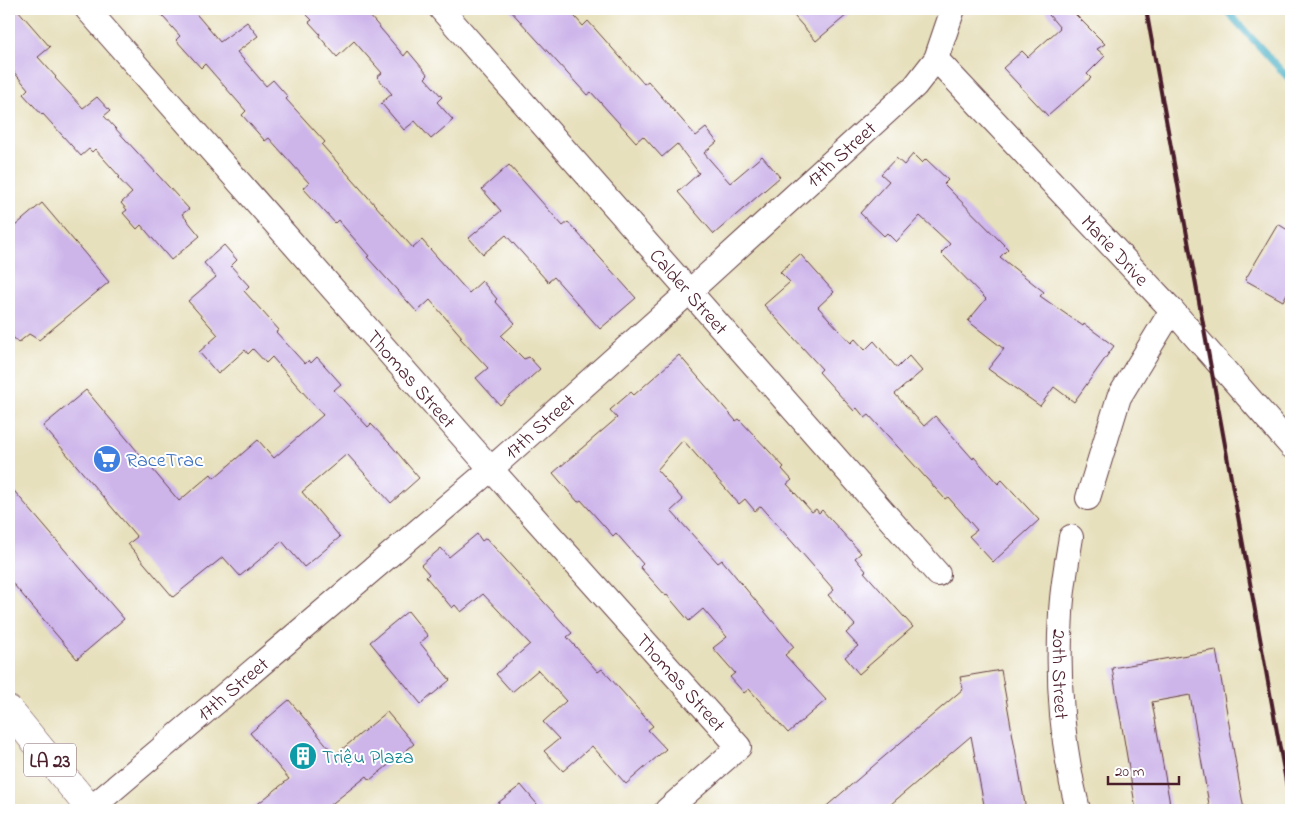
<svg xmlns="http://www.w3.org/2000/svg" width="1300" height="819" viewBox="0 0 1300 819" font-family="'Indie Flower',sans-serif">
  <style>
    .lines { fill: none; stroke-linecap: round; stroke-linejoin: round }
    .stream { stroke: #45aec4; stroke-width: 7 }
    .building { fill: #cdb5ea }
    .street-casing { stroke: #623c41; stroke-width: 26 }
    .highway-casing { stroke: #623c41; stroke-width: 29 }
    .street { stroke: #fff; stroke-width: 24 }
    .highway { stroke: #fff; stroke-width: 28 }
    .rail { stroke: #4a1f2b; stroke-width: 4 }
    .labels { text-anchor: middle; stroke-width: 4; stroke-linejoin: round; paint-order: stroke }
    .shield { fill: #fff; stroke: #80626b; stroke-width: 1 }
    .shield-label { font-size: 19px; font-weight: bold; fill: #4a1f2b }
    .street-label { font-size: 20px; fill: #4a1f2b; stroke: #fff }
    .shop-label { font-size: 20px; fill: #366cbe; stroke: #fff; text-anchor: start }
    .culture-label { font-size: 20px; fill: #0d838f; stroke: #fff; text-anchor: start }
  </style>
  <rect width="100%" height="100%" fill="#fff"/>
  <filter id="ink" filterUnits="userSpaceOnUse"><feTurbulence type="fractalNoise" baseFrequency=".02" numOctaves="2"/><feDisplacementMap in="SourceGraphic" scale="10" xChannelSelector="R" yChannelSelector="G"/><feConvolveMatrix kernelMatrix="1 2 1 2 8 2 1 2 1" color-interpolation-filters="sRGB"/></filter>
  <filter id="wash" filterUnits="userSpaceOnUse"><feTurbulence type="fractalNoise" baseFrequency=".0096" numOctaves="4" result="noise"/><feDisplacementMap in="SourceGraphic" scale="20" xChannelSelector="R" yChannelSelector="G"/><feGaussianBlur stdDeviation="1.12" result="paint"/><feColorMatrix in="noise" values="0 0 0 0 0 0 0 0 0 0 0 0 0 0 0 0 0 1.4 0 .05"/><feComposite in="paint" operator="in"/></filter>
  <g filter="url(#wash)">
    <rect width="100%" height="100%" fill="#e7e0bd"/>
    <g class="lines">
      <path class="stream" d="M1225,9L1291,81"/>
    </g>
    <g id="blocks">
      <path class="building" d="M9,9H17L50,47L38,57L56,77L55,78L83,108L97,97L110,111L104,116L189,209L182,214L200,236L171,260L141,225L137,229L123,213L127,210L121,203L132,193L118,178L120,177L95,149L92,152L89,149L81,156L43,114L42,115L23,94L28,89L9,66Z
        M156,9H192L220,42L247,22L258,36L237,52L266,86L273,80L288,97L286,99L325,142L322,145L413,248L422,240L469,293L482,281L497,299L495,301L515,323L501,336L524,359L529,357L540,369L500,405L476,378L488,368L460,338L462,337L430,300L417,312L367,257L369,256L338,220L335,223L303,188L309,183L269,138L265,141L242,115L246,111L205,64L201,68L176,40L180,36Z
        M301,9H364L404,56L408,51L428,75L425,78L442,97L437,102L453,120L431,139L415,121L404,130L381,103L392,94L377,77L382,73L354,41L337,57L319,36L320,34L309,22L312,20Z
        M509,9H568L583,26L588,21L644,84L648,81L696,136L706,128L717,142L704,153L730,183L762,156L780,177L714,234L678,192L699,173L677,144L662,157L643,136L636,142L591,92L587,95Z
        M788,9H854L816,41Z
        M1044,9H1070L1105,44L1097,49L1105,56L1087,74L1091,78L1048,116L1003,68L1022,51L1028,57L1060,28Z
        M913,154L922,163L926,159L948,180L944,184L1008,249L1000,257L1044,292L1040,296L1083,326L1084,324L1114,346L1074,402L1054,387L1040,406L988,369L1004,349L968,321L986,299L941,253L950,244L920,216L896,242L887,233L884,236L860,213L889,181L881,174L896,158L904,165Z
        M509,165L563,226L568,222L636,298L600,329L554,277L548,282L506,235L483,254L469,238L501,211L482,189Z
        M42,203L109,282L39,340L29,334L18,343L9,332V231Z
        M1278,224L1291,232V286L1283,301L1245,280Z
        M224,245L237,260L231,266L249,286L244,291L279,330L276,332L305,364L309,360L311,363L317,357L341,384L334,390L368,427L371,424L390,444L419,478L391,503L347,454L302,492L340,537L313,560L304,567L282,541L240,576L223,557L173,597L128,544L137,537L43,426L86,390L179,501L211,474L214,478L258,440L274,458L323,415L272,357L266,363L253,349L248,354L245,350L218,374L199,352L218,335L188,301L216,277L204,263Z
        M800,254L834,292L818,307L851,343L855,339L865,350L874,341L897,368L909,356L922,371L895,394L924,426L935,416L973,459L974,457L998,484L1002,480L1039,520L993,562L969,536L977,530L948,497L945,499L869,415L865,418L857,408L854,411L819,372L822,369L764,305L790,282L780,272Z
        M679,355L736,421L739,419L784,467L782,469L792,480L787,484L812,512L816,509L819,513L822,510L861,553L855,558L866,571L864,572L913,627L859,674L845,657L858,646L846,633L855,625L828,595L834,590L761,506L755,511L745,499L739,504L683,440L657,470L683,500L671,511L718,563L722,560L794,647L785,655L826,700L788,733L749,689L744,693L730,677L735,673L713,648L727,637L703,609L689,621L667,595L666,596L640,567L643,564L616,533L613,536L581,500L578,502L553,473L617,418L610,410L631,392L634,395Z
        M9,485L124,619L77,659L9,579Z
        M477,534L482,541L486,538L572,633L567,637L598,672L602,669L653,726L648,730L666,749L626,784L592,746L563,771L544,751L559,739L543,722L566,701L538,670L512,692L496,674L530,644L483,594L461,612L455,605L452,608L426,577L429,574L421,565L441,548L449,557Z
        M408,611L428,636L420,643L450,680L421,704L370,642Z
        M1216,650L1244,810H1210L1190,695L1152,702L1171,810H1136L1112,668Z
        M1001,670L1026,810H985L971,736L884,810H822L963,689L960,677Z
        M289,700L335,755L387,712L414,744L370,780L367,776L324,810H250L289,779L250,733Z
        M521,785L542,810H489Z"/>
    </g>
  </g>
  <g filter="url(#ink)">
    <use href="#blocks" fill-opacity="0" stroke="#623c41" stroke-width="1"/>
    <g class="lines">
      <defs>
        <g id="street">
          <path id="s1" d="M87,9L491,469L739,747L667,810"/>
          <path id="s2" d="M441,9L938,574"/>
          <path id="s3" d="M936,59L1172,310L1291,446"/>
          <path d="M1088,498L1119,397L1172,310"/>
          <path id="s4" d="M1071,537C1067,562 1062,588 1061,613C1057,678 1062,747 1078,810"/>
          <path id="s5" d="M89,810L491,469L690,291L915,86L936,59L953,9"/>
        </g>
        <path id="highway" d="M9,710L91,810"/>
      </defs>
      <use href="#street" class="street-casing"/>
      <use href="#highway" class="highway-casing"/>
      <use href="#street" class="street"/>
      <use href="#highway" class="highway"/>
      <path class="rail" d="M1146,9L1291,809"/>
    </g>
  </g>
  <defs>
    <symbol id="supermarket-disc" viewBox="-11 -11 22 22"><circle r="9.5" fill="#3f7fe0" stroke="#fff"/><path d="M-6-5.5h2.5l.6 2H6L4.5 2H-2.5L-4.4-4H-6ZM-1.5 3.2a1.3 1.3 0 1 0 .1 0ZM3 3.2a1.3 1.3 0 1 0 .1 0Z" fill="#fff"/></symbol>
    <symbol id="building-disc" viewBox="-11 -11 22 22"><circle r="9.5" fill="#0f9aa8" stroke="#fff"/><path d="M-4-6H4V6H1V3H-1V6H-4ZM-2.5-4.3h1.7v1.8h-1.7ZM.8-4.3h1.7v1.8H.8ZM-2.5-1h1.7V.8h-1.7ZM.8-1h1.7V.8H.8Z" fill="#fff"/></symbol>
  </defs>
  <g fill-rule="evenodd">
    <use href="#supermarket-disc" x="91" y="443" width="32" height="32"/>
    <use href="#building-disc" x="287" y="740" width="32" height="32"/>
  </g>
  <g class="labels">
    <rect class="shield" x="24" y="743.5" width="52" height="33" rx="4"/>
    <g class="shield-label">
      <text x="50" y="767">LA 23</text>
    </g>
    <g class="street-label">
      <text dy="7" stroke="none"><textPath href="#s5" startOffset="998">17th Street</textPath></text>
      <text dy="7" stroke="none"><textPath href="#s3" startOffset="262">Marie Drive</textPath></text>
      <text dy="7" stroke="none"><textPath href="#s2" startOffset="376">Calder Street</textPath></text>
      <text dy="7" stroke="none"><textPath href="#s1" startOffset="492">Thomas Street</textPath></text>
      <text dy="7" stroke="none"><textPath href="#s5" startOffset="592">17th Street</textPath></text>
      <text dy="7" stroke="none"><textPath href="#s4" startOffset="138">20th Street</textPath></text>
      <text dy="7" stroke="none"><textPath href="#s1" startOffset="898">Thomas Street</textPath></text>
      <text dy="7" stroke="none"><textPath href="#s5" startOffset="188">17th Street</textPath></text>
    </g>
    <g class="shop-label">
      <text x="126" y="466">RaceTrac</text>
    </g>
    <g class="culture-label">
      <text x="322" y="763">Triệu Plaza</text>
    </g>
  </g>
  <rect width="1300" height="819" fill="none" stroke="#fff" stroke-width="30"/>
  <path d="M1108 776v8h71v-8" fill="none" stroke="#4a1f2b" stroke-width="2.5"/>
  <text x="1115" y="776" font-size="15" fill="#4a1f2b" stroke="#ffffff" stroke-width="4" paint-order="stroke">20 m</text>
</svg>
